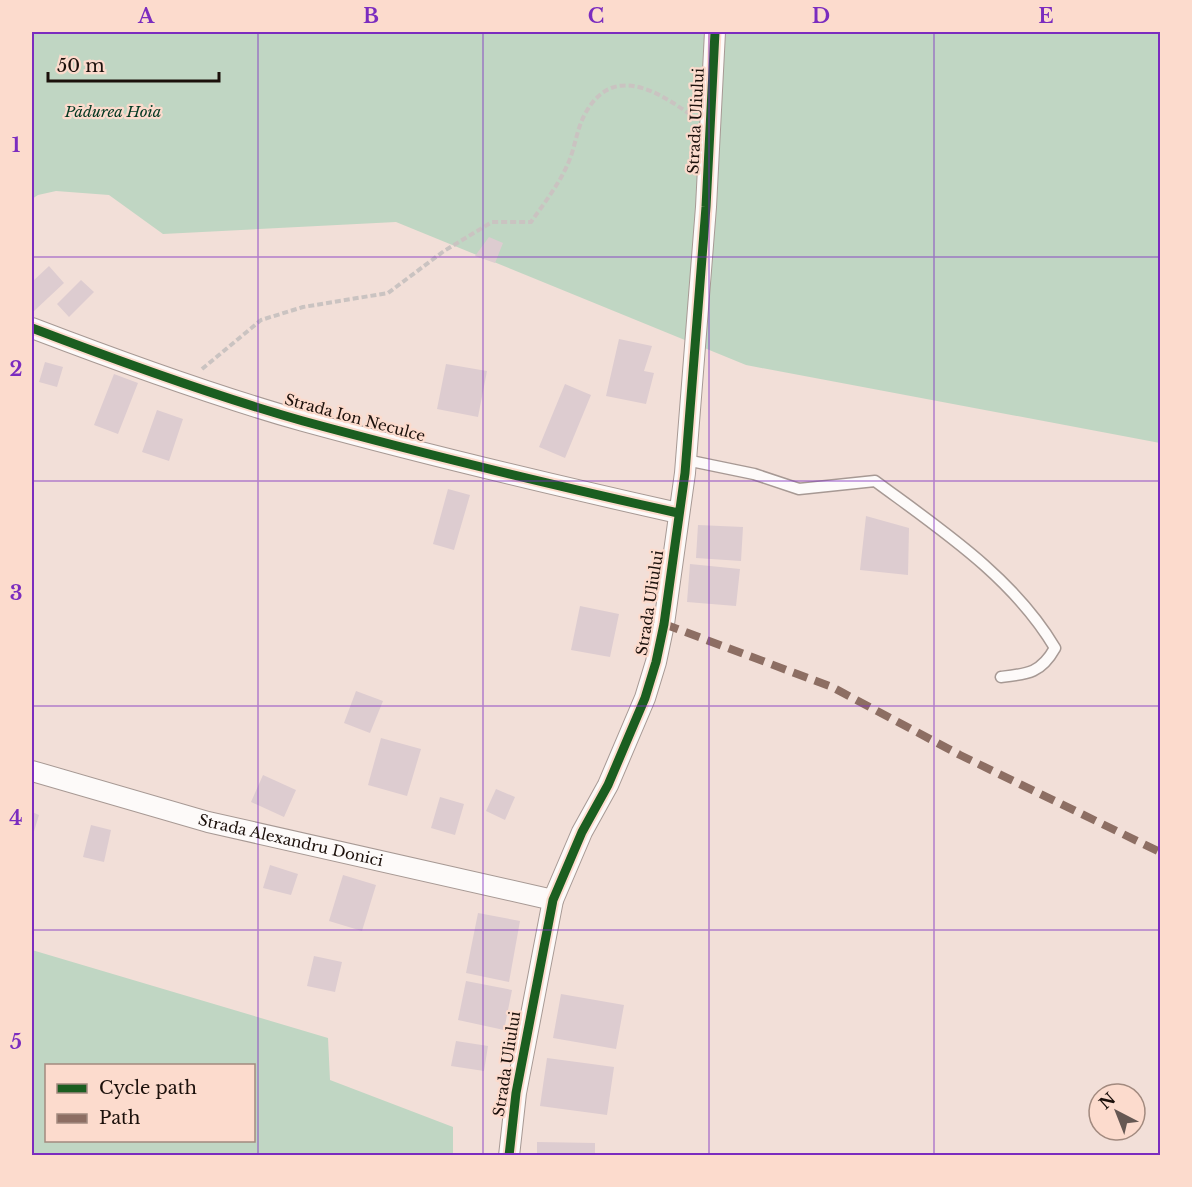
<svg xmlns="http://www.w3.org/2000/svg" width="1192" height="1187" viewBox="0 0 1192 1187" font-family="'Libre Baskerville',serif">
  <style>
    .green { fill: #c0d6c3; fill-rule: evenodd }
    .building { fill: #ddccd0 }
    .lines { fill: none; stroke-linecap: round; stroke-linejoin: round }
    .service-casing { stroke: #a79994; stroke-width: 13 }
    .minor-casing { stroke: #a79994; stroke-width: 22 }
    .path { stroke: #cac3c1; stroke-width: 4; stroke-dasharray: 6 3; stroke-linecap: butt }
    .service { stroke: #fdfaf9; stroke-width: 10 }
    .minor { stroke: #fdfaf9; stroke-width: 20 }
    .quiet { stroke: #8d6e63; stroke-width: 8; stroke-dasharray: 15 8; stroke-linecap: butt }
    .cycleway-casing { stroke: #fcdbcd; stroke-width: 13 }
    .cycleway { stroke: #1b5e20; stroke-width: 9 }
    .grid { fill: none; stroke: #7b2cbf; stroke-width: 1.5; stroke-opacity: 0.55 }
    .labels { text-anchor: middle; stroke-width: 4.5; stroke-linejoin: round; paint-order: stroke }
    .park-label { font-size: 15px; font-style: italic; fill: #033822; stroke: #fcdbcd }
    .street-label { font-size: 15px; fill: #1b100b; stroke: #fcdbcd }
    .neatline { fill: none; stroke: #7b2cbf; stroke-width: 2 }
    .grid-label { font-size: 20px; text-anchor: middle; font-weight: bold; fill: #7b2cbf }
  </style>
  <rect width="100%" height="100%" fill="#f2dfd8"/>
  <path class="green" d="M32,32H1160V443L746,365L396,222L163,234L109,195L56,191L38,195L32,199Z
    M32,950L328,1038L330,1080L453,1127V1155H32ZM46,1066H254V1140H46Z"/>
  <path class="building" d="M489,237L503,243L495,263L475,256Z
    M49,266L64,283L33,312L32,282Z
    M81,280L94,292L69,317L57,304Z
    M619,339L652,346L644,371L654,373L646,404L606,396Z
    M45,362L63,367L57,387L39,382Z
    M446,364L487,371L478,417L437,409Z
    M114,374L138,383L118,434L94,425Z
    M565,384L591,395L565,458L539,447Z
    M157,410L183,419L169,461L142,452Z
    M448,489L470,495L454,550L433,544Z
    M866,516L909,528L908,575L860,570Z
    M698,525L743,527L741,561L696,558Z
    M690,564L740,569L736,606L687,602Z
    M580,606L619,614L610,657L571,650Z
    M356,691L383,701L370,733L344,723Z
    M381,738L421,749L407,796L368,785Z
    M263,775L296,790L284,817L251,802Z
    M496,789L515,797L505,820L486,811Z
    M440,797L464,804L455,835L431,828Z
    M32,812L39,815L32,838Z
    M91,825L111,830L104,862L83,857Z
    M270,865L298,874L291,895L263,888Z
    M343,875L376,885L362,931L329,921Z
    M478,913L520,921L509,982L466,973Z
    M314,956L342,962L335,992L307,986Z
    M466,981L512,990L504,1030L458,1020Z
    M561,994L624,1005L616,1049L553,1038Z
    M456,1041L488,1046L484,1071L451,1066Z
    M547,1058L614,1067L607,1115L540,1106Z
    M537,1142L595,1143V1156H537Z"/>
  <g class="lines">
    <defs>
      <path id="service" d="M686,460L754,474L799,489L875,481C940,529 1013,577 1055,648C1041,673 1028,674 1001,677"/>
      <g id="minor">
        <path d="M32,328C121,362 211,395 303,421C427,455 553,485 678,513"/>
        <path id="s1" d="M32,771L208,822L553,900"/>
        <path d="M509,1156L516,1093L553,900L582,832L608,785L645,698L656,662L664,624L685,473L706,207L715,32"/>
      </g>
    </defs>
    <use href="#service" class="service-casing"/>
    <use href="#minor" class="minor-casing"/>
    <path class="path" d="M202,369L261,320L303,307L388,293L444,251L492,222H531C545,202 563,179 571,156C576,141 578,126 586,112C614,64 657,91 691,115"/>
    <use href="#service" class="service"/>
    <use href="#minor" class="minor"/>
    <path class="quiet" d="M664,624L832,687L960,755L1160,852"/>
    <defs>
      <path id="cycleway" d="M32,328C121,362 211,395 303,421C427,455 553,485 678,513
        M509,1156L516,1093L553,900L582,832L608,785L645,698L656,662L664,624L685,473L706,207L715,32"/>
    </defs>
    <use href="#cycleway" class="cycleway-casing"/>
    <use href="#cycleway" class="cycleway"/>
  </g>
  <path class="grid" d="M258,32V1156M483,32V1156M709,32V1156M934,32V1156M32,257H1160M32,481H1160M32,706H1160M32,930H1160"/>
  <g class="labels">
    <g class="park-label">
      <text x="113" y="117">Pădurea Hoia</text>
    </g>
    <g class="street-label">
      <text transform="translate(696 121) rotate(-87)" y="5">Strada Uliului</text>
      <text transform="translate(355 418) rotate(15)" y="5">Strada Ion Neculce</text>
      <text transform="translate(650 603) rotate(-81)" y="5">Strada Uliului</text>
      <text dy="5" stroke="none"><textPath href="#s1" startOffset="268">Strada Alexandru Donici</textPath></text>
      <text transform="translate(507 1064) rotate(-81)" y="5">Strada Uliului</text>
    </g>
  </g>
  <rect width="1192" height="1187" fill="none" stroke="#fcdbcd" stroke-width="66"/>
  <rect x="45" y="1064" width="210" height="78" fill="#fcdbcd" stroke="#a28a7f" stroke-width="1.5"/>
  <rect x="57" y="1084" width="30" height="9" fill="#1b5e20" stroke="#a28a7f" stroke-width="1.5"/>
  <text x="99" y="1094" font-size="18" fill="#1b100b">Cycle path</text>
  <rect x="57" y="1114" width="30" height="9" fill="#8d6e63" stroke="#a28a7f" stroke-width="1.5"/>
  <text x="99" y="1124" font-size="18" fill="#1b100b">Path</text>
  <g transform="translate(1117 1112) rotate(318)"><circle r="28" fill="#fcdbcd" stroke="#a28a7f" stroke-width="1.5"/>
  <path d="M0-4.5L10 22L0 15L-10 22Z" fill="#665853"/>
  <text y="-9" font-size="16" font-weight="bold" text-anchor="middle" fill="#1b100b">N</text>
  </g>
  <path d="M48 72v9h171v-9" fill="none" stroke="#1b100b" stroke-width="3"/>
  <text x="57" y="72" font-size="18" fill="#1b100b" stroke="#fcdbcd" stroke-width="4.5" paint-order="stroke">50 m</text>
  <rect x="33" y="33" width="1126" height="1121" class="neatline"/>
  <g class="grid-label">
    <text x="146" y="23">A</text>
    <text x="371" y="23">B</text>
    <text x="596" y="23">C</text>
    <text x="821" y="23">D</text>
    <text x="1046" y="23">E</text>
    <text x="16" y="152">1</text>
    <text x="16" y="376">2</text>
    <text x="16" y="600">3</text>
    <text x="16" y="825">4</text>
    <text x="16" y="1049">5</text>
  </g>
</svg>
